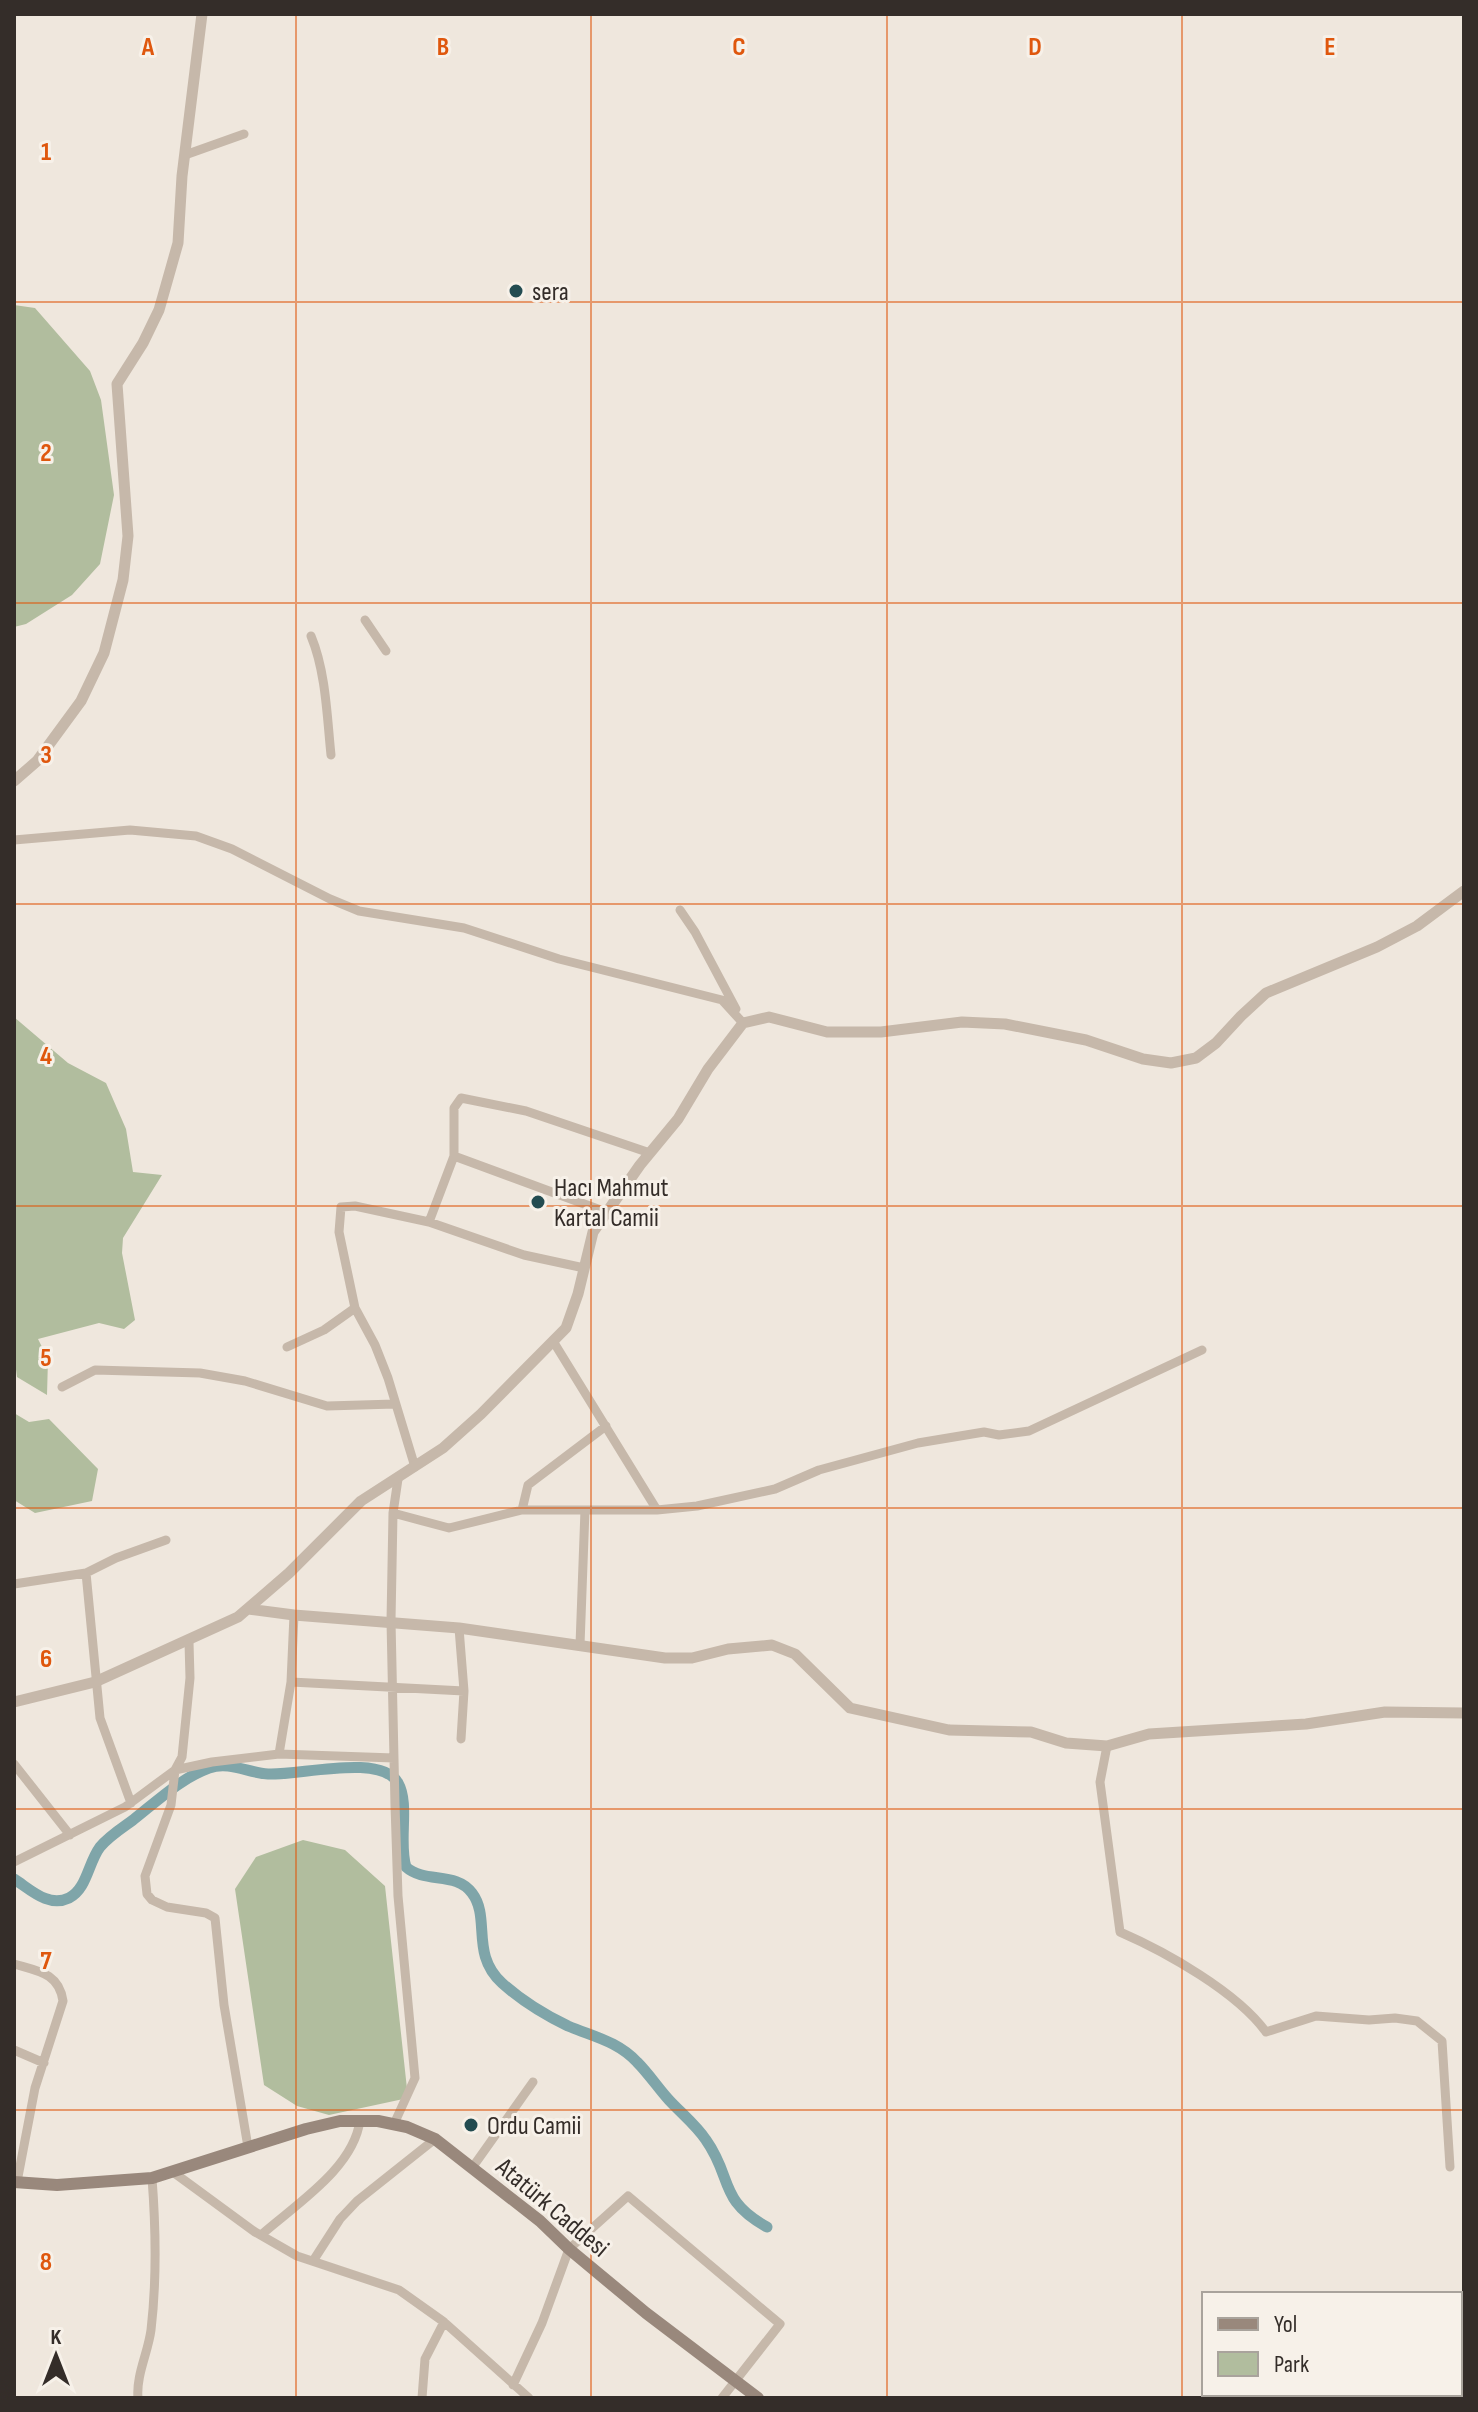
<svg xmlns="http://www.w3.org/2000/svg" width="1478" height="2412" viewBox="0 0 1478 2412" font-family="'Sofia Sans Condensed',sans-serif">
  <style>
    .green { fill: #b1bd9e }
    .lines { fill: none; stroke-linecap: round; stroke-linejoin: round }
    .canal { stroke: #7fa5a9; stroke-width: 11 }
    .minor { stroke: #c6b8aa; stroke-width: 9 }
    .tertiary { stroke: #c6b8aa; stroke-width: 11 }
    .secondary { stroke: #99887c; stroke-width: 12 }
    .grid { fill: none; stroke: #df570d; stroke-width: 2; stroke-opacity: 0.55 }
    .poi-dot { fill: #234c51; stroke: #f7f1e9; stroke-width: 3 }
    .labels { text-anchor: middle; stroke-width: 6; stroke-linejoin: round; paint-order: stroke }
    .poi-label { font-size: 26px; fill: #342d29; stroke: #f7f1e9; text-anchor: start }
    .street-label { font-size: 26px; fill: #342d29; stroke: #f7f1e9 }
    .grid-label { font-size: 26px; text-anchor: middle; font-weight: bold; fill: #df570d; stroke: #f7f1e9; stroke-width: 6; stroke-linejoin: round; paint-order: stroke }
  </style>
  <rect width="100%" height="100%" fill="#efe7dd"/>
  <path class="green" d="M14,305L35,308L90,371L101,400L114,495L100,564L72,595L26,624L14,627Z
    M14,1017L68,1063L106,1083L126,1129L133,1172L162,1175L123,1238L122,1253L135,1320L124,1329L99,1323L38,1339L48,1359L47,1395L17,1377L14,1354Z
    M14,1413L29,1422L49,1419L98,1469L92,1501L35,1513L14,1500Z
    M303,1840L345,1850L385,1886L408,2098L329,2115L297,2106L264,2085L235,1889L256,1857Z"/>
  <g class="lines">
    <path class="canal" d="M14,1879C30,1889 48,1908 69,1898C87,1889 88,1863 100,1847C109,1836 122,1828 133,1820C156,1802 181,1778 209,1768C230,1761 248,1773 268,1774C298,1776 381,1753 398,1783C410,1804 398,1843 406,1867C425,1884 456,1871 472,1893C491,1918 470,1954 502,1983C521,2000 545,2015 568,2026C594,2037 617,2041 637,2062C649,2074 658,2088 669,2100C681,2113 696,2125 706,2140C733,2178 718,2200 767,2227"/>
    <path class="minor" d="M185,155L244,134
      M365,620L386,651
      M311,636C326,672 327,717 331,755
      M14,840L130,830L196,836L232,849L330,899L359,911L464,928L559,959L722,1000L743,1023
      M680,910L695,932L736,1009
      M454,1156L606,1212
      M429,1222L454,1156V1108L461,1098L526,1111L650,1153
      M553,1341L657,1510
      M287,1347L324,1330L355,1308
      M62,1387L95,1370L200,1373L245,1381L327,1406L395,1404
      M415,1467L388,1378L375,1345L355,1308L339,1232L341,1207L355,1206L429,1222L524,1255L584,1268
      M522,1510L528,1485L606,1426
      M393,1513L449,1528L522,1510H657L697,1506L775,1489L819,1470L918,1443L984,1432L999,1435L1029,1431L1202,1350
      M86,1573L116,1558L166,1540
      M14,1584L86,1573L100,1718L131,1803
      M459,1628L464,1691L461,1739
      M189,1642L190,1678L182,1757L175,1770L171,1805L145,1876L147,1894L152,1900L167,1907L206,1913L215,1918L224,2005L248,2147
      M580,1645L585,1510
      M291,1682L464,1691
      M1107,1746L1100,1782L1120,1932C1166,1952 1237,1992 1266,2032L1316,2016L1369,2020L1395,2018L1417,2021L1442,2041L1450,2167
      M279,1754L394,1758
      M14,1764L70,1835
      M14,1862L125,1807L175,1770L212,1762L279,1754L291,1682L294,1615
      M14,1964C38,1971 59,1973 63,2001L35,2088L17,2182
      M14,2050L44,2063
      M394,2124L415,2078L398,1896L395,1805L391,1621L393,1513L398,1479
      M472,2168L533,2082
      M173,2172L255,2232L297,2256L399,2290L444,2322L529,2398
      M261,2235C296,2204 354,2168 360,2120
      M313,2261L340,2219L357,2201L435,2139
      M513,2385L542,2323L569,2249L628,2196L780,2324L722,2398
      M138,2398C136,2375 148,2353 151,2330C157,2279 156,2230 152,2178
      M422,2398L425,2359L444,2322"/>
    <path class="tertiary" d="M14,781L37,761L81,701L104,653L123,580L128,536L117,384L143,343L159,310L178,243L182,176L202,14
      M248,1609L294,1615L459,1628L665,1658H692L728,1649L772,1645L795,1654L850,1708L949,1730L1031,1732L1066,1743L1107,1746L1149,1734L1306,1724L1385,1712L1464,1713
      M14,1702L95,1682L238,1617L289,1573L361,1501L443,1448L481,1414L566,1328L578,1294L593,1232L640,1165L678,1119L708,1069L743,1023L769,1017L827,1032H881L962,1022L1005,1024L1086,1040L1143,1059L1171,1063L1196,1058L1216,1043L1241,1016L1266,993L1377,947L1417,926L1464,891"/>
    <path class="secondary" d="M14,2182L57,2185L152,2178L306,2129L340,2121H378L407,2127L435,2139L540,2221L569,2249L646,2313L758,2398"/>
  </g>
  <path class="grid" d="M296,14V2398M591,14V2398M887,14V2398M1182,14V2398M14,302H1464M14,603H1464M14,904H1464M14,1206H1464M14,1508H1464M14,1809H1464M14,2110H1464"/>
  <g class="poi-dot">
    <circle cx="516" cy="291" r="8"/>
    <circle cx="538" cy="1202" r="8"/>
    <circle cx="471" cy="2125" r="8"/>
  </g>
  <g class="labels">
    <g class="poi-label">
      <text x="532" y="300">sera</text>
      <text x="554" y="1196">Hacı Mahmut<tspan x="554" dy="30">Kartal Camii</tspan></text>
      <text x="487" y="2134">Ordu Camii</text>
    </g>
    <g class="street-label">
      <text transform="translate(553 2207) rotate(40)" y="9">Atatürk Caddesi</text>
    </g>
  </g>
  <g class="grid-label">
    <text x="148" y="55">A</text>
    <text x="443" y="55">B</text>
    <text x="739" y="55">C</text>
    <text x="1035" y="55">D</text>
    <text x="1330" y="55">E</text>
    <text x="46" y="160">1</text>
    <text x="46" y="461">2</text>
    <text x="46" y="763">3</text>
    <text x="46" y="1064">4</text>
    <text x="46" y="1366">5</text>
    <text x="46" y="1667">6</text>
    <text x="46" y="1969">7</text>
    <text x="46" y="2270">8</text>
  </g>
  <rect width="1478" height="2412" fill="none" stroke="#342d29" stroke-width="32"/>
  <rect x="1202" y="2292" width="260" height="104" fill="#f7f1e9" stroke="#a9a39c" stroke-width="2"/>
  <rect x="1218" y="2318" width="40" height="12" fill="#99887c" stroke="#a9a39c" stroke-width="2"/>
  <text x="1274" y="2332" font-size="24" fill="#342d29">Yol</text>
  <rect x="1218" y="2352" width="40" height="24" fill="#b1bd9e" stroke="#a9a39c" stroke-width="2"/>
  <text x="1274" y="2372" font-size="24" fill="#342d29">Park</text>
  <g transform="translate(56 2356)" stroke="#f7f1e9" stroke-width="6" paint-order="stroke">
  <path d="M0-6L14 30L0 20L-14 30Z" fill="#342d29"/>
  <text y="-12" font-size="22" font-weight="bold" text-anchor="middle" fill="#342d29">K</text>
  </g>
</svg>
